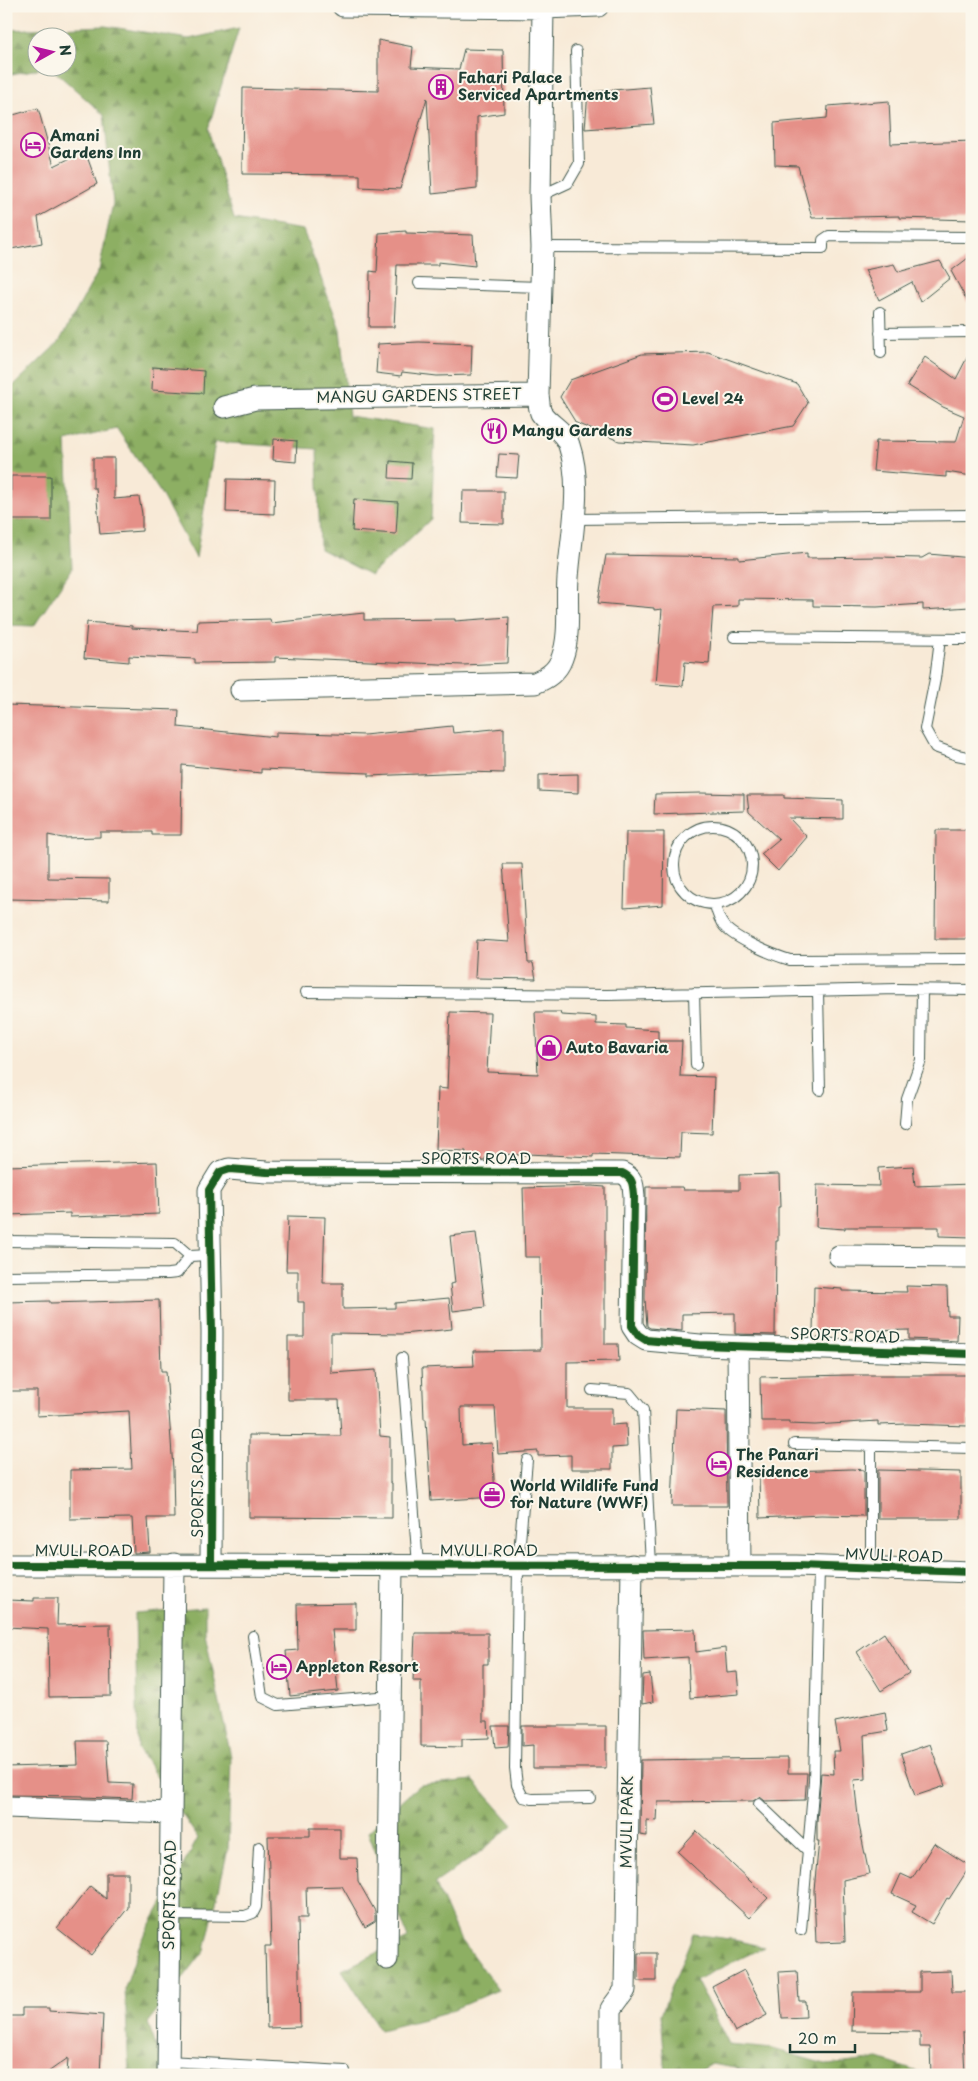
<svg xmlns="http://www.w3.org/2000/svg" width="978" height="2081" viewBox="0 0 978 2081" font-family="'Playpen Sans',sans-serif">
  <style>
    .forest { fill: url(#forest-firs); stroke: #56764c }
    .building { fill: #e59088 }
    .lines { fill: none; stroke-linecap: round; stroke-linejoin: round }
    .lane-casing { stroke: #40574c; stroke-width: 12 }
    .street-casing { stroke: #40574c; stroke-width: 23 }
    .lane { stroke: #fff; stroke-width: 10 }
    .street { stroke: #fff; stroke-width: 21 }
    .cycleway-casing { stroke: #fbf7ec; stroke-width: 11 }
    .cycleway { stroke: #1b5e20; stroke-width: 8 }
    .labels { text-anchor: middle; stroke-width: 4; stroke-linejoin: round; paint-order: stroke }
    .poi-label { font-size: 15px; font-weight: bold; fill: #1f3d34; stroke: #fbf7ec; text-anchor: start }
    .street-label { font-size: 15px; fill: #1f3d34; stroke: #fbf7ec }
  </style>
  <defs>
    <pattern id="forest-firs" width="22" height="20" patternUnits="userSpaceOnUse" patternTransform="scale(1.25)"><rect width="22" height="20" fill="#8daf63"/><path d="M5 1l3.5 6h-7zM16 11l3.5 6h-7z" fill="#739052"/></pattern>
  </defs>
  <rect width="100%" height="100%" fill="#fbf7ec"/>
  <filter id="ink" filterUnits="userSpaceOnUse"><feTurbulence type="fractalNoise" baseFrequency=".02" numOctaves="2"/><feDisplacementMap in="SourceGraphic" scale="10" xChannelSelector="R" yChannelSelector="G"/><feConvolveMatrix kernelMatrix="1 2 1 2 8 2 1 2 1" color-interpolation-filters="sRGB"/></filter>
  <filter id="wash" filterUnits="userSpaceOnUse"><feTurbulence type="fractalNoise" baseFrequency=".0096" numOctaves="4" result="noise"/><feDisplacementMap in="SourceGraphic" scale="20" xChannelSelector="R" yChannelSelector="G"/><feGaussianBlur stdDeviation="1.12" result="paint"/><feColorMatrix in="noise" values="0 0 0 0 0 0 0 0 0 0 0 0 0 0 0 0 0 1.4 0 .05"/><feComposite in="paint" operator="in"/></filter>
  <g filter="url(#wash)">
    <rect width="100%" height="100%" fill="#f8ead7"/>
    <path class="forest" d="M105,26L189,39L239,28L208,129L234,219L303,230L340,329L349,416L435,429L431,519L371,575L320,549L317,449L215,442L196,558L160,492L117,429L66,441L72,569L34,626L6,625V387H12L59,342L99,270L113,203L104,115L51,68H68V38H38V68H44L6,75V30Z
      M205,1607V1633L231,1757L228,1849L205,1950L148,2023L166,2075H129L125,1988L139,1946L198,1838L138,1749L135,1613Z
      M473,1780L513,1825L476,1855L435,1883L457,1934L498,1990L440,2015L380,2030L342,1970L408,1938L368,1832L419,1785Z
      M693,1934L730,1939L764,1947L696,1980L729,2045L773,2049L828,2065L879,2059L918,2072L917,2075H767L766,2073L711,2064L692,2075H666L661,2014Z"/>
    <g id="blocks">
      <path class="building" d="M378,40L413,47L411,67L459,69L464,49L503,50L504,113L477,117V189L432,194L427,98L400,189L360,187V175L242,174L243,88L378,91Z
        M650,87L654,124L585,129L588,92Z
        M889,101L891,144L972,141V220L899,218V216L812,218L798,166L775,165L774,123L827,118L828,106Z
        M38,108L54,166L85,151L97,184L38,217L42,243L6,250V229L10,209L6,196V117Z
        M406,231V233L473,235L475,266L438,262V265H397L394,327H369L370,271L377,272L379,233Z
        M972,255V310L951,271Z
        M940,261L950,278L920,302L912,282L879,300L865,270L894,264L898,272Z
        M419,342L472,344L471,375L437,376L402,372L401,376L376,373L378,344Z
        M972,348V476L946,472V477L873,471L876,441L956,442L964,416L943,407L907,385L925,357L956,379Z
        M708,352L797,384L808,403L793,426L693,445L619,441L576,423L560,397L570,380L642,354Z
        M153,367L204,371L203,393L152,390Z
        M274,439L297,441L296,462L273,460Z
        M499,454L519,455L517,478L497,477Z
        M93,458H114V499L139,497L142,514V531L100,534L96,488H93Z
        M390,461L412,463L411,479L389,478Z
        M11,476H51V520H11Z
        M227,479L275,480L274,514L226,512Z
        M463,491H504V524L462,523Z
        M354,499L398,502L396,534L352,531Z
        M807,553V558L879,557L922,558L929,554L972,558L970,607L923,610V604L877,607L813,606V600L738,599V606L713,607L709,664L685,662L683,686L656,684L662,609L654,610V608L598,603L606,555L739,557V560Z
        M364,613V620L455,619V621L509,617L507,663L463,665L275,657V662L195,663V659L129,656V662L84,658L87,622L132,626V628L197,631L198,621L270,619L271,623Z
        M6,705L179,710L178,727L276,737V732L364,735L452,726L453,733L504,728V773L467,772L369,776V773L261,769V773L182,765L181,835H152V832H100V837L63,838L48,835V878L109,879V901L8,899Z
        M578,774V793L539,791V775Z
        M701,793L744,794V811L654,814L655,794Z
        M747,795H784V798L843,800V819L789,818L807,837L778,871L761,854L779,839L749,812Z
        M936,830H972V939H935Z
        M626,832H664L663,905L624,908Z
        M503,864H522L528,963H533L536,979L475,978L477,940L509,942Z
        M450,1012L490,1013L487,1072L538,1074L535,1012H560L561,1015L596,1017V1024L626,1025V1028L658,1030V1041H682L680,1076L714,1077L712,1133L681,1132L680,1157L593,1154V1157L528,1154V1155L486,1154L485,1160H465L466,1151L436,1150L438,1088L447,1089Z
        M157,1162L159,1214L70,1217V1213L6,1215V1166Z
        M913,1166L915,1186L972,1184V1237L939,1236V1227H845V1229L816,1227L817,1185L879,1186L878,1168Z
        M779,1174L780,1207H778V1241H776L775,1335L735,1334V1313L682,1314V1331L650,1328L647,1326L645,1299L646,1187H682L683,1190H739V1175Z
        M592,1186L605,1187V1344H618L619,1361L567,1362V1408H612V1425L626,1424L627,1447L612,1448V1469H571V1455L538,1456V1451L498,1454L495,1407H461L462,1445L492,1443L495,1497L431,1501L426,1419H424L422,1368L474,1366L473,1351L541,1350L540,1257H525L523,1188Z
        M288,1216L325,1217L323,1283H343V1309L395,1308V1303L449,1298L452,1329L402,1334L331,1333V1373L376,1370L380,1436L390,1437V1483H392V1518L249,1517V1435L341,1436L339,1400H288V1337H304V1302H298V1271H286Z
        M476,1233L485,1307L453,1311L450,1284L455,1283L450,1236Z
        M906,1286L947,1287L948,1316H958L957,1341L909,1339V1330L813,1332L814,1287L842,1289V1291L907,1292Z
        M159,1300L161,1371H166L173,1469L174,1518H148L150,1552L134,1553L132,1518L70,1519V1470L132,1469L129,1411L37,1416V1391H6V1302L50,1301V1303Z
        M849,1375H967L968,1426L907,1424L878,1425V1421L815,1425L789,1424V1421H761L760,1377Z
        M676,1409L726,1411L727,1506H672Z
        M852,1469L864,1470V1516L821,1515L760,1518L759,1472Z
        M878,1470L961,1472V1519H878Z
        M34,1598H58L57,1625L110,1624L111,1696L49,1697L48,1629L6,1627V1600L34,1601Z
        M356,1603V1630H332L338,1691L290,1696L286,1651L298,1650L297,1604Z
        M695,1629L696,1652L725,1648L727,1673L737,1672L739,1694L690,1698L688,1657L644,1660L643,1630Z
        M415,1633H488V1664H483V1721H488L489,1738L462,1739V1747L421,1746V1681H413Z
        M884,1633L909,1673L881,1691L857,1652Z
        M650,1674L653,1702L642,1704L643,1675Z
        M885,1712L888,1731L864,1735L866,1779L854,1780L859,1825L869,1874L843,1880L845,1942L816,1943L814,1890L819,1841H817V1821L821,1773L834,1774L833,1751H840L835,1722Z
        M493,1726H509L508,1747L495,1748Z
        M522,1726H606V1768H533V1745L522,1746Z
        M77,1741H106L109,1783L133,1784L132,1799L83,1797V1796L6,1795V1767L78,1765Z
        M930,1744L945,1786L915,1796L901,1754Z
        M788,1758V1773H807L805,1800L765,1801L760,1797L753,1801L658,1802L657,1821L647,1820V1836L640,1835L641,1760Z
        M310,1828H340V1858H357L358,1881L375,1911V1921L365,1927L342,1886L306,1887L307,1918H298L300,2027L267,2028L265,1946H271L268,1836H310Z
        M697,1831L768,1898L749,1918L678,1852Z
        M934,1843L970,1866L949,1899L947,1898L932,1924L912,1912L916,1905L892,1894L901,1874L912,1879Z
        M106,1873H128V1908L91,1955L57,1928L90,1886L106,1899Z
        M638,1953H656V1981H638Z
        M744,1970L767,2015L735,2032L712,1987Z
        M797,1971L799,2001H805L806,2017L782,2018L779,1972Z
        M951,1971L952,1992H972V2032H963L965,2075H931L930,2047H920V2032L852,2031L853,1992H920V1972Z
        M22,2008H49V2011L103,2015L100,2075H67L68,2058L44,2075H6V2016H22Z"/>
    </g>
  </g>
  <g filter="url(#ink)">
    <use href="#blocks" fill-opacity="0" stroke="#40574c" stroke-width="1"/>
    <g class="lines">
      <defs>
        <path id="lane" d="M540,196L568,183L579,164L576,51
          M542,247L823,248V240L829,236L972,237
          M419,283L540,287
          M880,312L881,353
          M880,333L972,332
          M574,519L972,515
          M734,637L972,639
          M940,639L935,679L925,729L935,747L957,755L972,758
          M674 865a39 39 0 1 1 78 0a39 39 0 1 1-78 0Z
          M715,905C717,913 719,920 724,926C735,939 773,955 790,960L972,959
          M818,991L820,1090
          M306,992L607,995L898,989L972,990
          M694,993L696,1065
          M905,1124L907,1099L921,1060L922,990
          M6,1241L175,1243L190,1256L209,1255
          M6,1276L168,1274L177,1273L190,1256
          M402,1358L418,1565
          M592,1390L629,1393L643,1410L651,1565
          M794,1444L972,1448
          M527,1460L518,1565L515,1768L517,1785L523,1797L532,1799L590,1798
          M871,1569V1446
          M253,1636L262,1697L278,1705L391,1696
          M759,1804L807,1850
          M170,1915L245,1916L253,1913L256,1907L259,1847
          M801,1930L814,1781L819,1568
          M168,2061L345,2071"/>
        <path id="street" d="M343,6L543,8L598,6
          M538,395L542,247L540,196L543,8
          M224,407L255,399L538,395C539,400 539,409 541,413C549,425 565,431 569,445C583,487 571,535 568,578C566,604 571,634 562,658C557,672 547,678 535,683L241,690
          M839,1256L972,1257
          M738,1346L740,1566
          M6,1565L796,1566L972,1572
          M211,1565L212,1332L209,1190L220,1172L229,1169L267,1172L622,1173C633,1178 633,1184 634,1196L632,1326L638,1335L646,1340L700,1345L972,1354
          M6,1807L171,1813
          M387,1959L392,1565
          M168,2075L174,1564
          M611,2075V2009L625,1990L632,1565"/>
      </defs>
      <use href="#lane" class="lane-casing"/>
      <use href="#street" class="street-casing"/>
      <use href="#lane" class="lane"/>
      <use href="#street" class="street"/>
      <defs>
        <path id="cycleway" d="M6,1565L796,1566L972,1572
          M211,1565L212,1332L209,1190L220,1172L229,1169L267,1172L622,1173C633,1178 633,1184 634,1196L632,1326L638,1335L646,1340L700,1345L972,1354"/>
      </defs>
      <use href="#cycleway" class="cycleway-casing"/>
      <use href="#cycleway" class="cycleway"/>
    </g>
  </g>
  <defs>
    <symbol id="building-ring" viewBox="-11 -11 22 22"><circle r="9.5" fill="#fbf7ec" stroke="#b5179e" stroke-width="1.5"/><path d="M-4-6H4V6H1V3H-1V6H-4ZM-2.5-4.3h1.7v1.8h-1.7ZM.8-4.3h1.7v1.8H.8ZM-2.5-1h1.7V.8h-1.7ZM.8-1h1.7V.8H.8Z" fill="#b5179e"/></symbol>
    <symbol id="hotel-ring" viewBox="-11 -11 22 22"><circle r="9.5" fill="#fbf7ec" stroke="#b5179e" stroke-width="1.5"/><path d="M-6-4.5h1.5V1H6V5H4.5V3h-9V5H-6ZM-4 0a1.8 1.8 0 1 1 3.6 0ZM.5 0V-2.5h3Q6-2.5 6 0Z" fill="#b5179e"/></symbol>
    <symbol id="stadium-ring" viewBox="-11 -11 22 22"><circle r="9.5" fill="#fbf7ec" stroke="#b5179e" stroke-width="1.5"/><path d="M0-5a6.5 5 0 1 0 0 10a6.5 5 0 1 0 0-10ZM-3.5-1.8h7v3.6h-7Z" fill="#b5179e"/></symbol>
    <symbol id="restaurant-ring" viewBox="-11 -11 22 22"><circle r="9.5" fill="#fbf7ec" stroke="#b5179e" stroke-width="1.5"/><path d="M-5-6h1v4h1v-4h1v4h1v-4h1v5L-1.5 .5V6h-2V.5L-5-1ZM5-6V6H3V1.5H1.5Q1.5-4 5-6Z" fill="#b5179e"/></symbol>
    <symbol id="shop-ring" viewBox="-11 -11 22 22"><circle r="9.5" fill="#fbf7ec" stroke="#b5179e" stroke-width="1.5"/><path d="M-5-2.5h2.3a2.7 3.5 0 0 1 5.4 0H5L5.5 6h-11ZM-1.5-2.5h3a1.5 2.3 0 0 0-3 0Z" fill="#b5179e"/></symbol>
    <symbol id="office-ring" viewBox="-11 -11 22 22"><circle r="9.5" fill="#fbf7ec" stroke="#b5179e" stroke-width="1.5"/><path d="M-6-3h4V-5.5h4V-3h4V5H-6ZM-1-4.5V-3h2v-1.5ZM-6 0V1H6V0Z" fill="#b5179e"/></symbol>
  </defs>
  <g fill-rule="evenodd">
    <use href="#building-ring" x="427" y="73" width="28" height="28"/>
    <use href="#hotel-ring" x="19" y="131" width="28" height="28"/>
    <use href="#stadium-ring" x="651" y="385" width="28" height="28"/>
    <use href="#restaurant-ring" x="480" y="417" width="28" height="28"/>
    <use href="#shop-ring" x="535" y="1034" width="28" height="28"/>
    <use href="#hotel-ring" x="705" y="1450" width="28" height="28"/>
    <use href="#office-ring" x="478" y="1481" width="28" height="28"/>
    <use href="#hotel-ring" x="265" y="1653" width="28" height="28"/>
  </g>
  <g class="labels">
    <g class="poi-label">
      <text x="458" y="83">Fahari Palace<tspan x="458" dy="17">Serviced Apartments</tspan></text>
      <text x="50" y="141">Amani<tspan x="50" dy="17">Gardens Inn</tspan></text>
      <text x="682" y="404">Level 24</text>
      <text x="512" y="436">Mangu Gardens</text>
      <text x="566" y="1053">Auto Bavaria</text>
      <text x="736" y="1460">The Panari<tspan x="736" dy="17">Residence</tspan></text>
      <text x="510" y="1491">World Wildlife Fund<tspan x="510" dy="17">for Nature (WWF)</tspan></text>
      <text x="296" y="1672">Appleton Resort</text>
    </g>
    <g class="street-label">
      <text transform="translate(419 396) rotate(-1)" y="5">MANGU GARDENS STREET</text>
      <text x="476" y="1164">SPORTS ROAD</text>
      <text transform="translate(845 1336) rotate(2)" y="5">SPORTS ROAD</text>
      <text transform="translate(198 1483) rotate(-90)" y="5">SPORTS ROAD</text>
      <text x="84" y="1556">MVULI ROAD</text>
      <text x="489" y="1556">MVULI ROAD</text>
      <text transform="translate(894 1556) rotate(2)" y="5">MVULI ROAD</text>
      <text transform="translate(627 1822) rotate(-89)" y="5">MVULI PARK</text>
      <text transform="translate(170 1895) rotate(-89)" y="5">SPORTS ROAD</text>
    </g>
  </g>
  <rect width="978" height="2081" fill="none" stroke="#fbf7ec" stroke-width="25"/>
  <g transform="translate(52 52) rotate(82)"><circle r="24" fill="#fbf7ec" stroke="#a3ada2"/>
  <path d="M0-4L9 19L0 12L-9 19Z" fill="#b5179e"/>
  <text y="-8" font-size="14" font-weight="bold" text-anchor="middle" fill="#1f3d34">N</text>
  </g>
  <path d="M790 2044v8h65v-8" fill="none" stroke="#1f3d34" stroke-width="2.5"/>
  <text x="798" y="2044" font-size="15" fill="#1f3d34" stroke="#fbf7ec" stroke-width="4" paint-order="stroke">20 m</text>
</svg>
